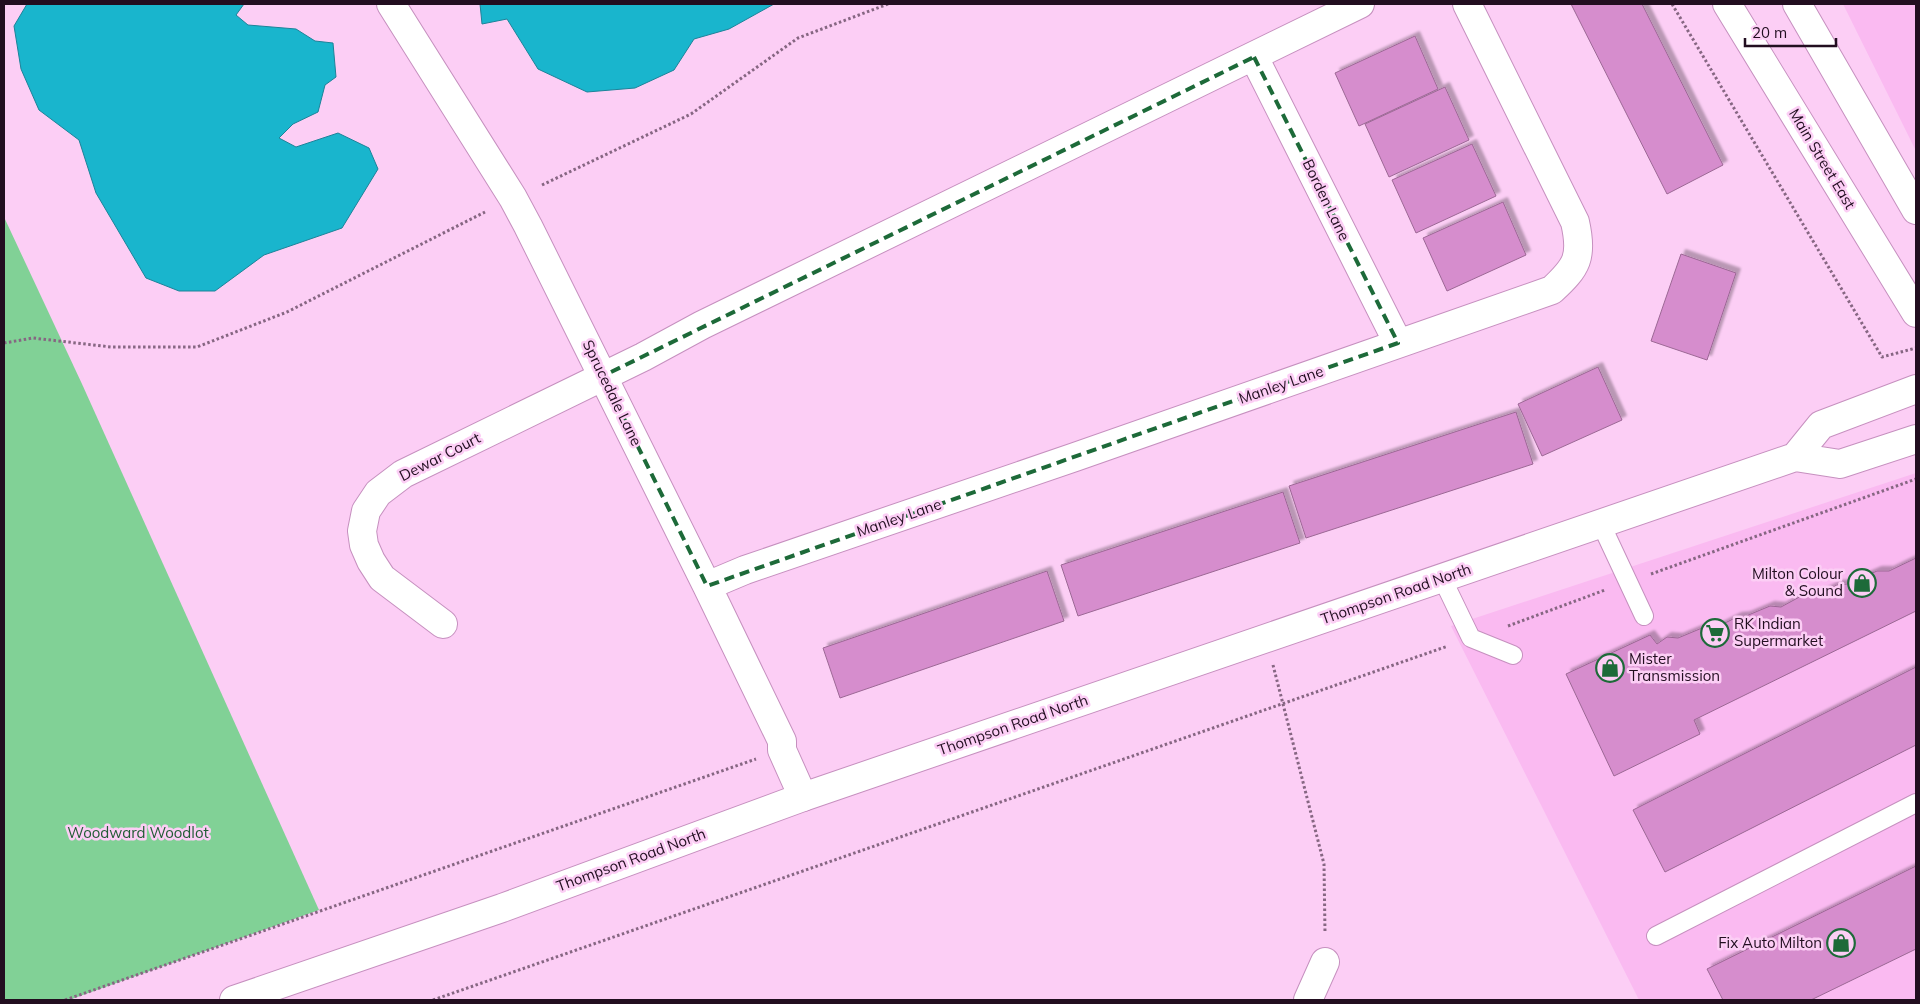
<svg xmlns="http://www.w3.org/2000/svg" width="1920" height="1004" viewBox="0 0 1920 1004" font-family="Mulish,sans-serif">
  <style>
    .built { fill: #fabaf1 }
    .green { fill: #81d196 }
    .water { fill: #19b5cd; stroke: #1c8399 }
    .building { fill: #d68dcd; stroke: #9c6895; filter: url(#shadow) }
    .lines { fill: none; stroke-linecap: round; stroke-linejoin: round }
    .service-casing { stroke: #c690bf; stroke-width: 20 }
    .minor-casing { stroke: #c690bf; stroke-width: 30 }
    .secondary-casing { stroke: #c690bf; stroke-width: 30 }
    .path { stroke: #866682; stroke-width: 3; stroke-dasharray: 2.5 2.5; stroke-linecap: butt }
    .service { stroke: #fff; stroke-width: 18 }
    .minor { stroke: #fff; stroke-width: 28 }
    .secondary { stroke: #fff; stroke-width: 28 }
    .marked { fill: none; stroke: #1d6a39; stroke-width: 4; stroke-dasharray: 10 6; stroke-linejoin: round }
    .labels { text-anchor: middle; stroke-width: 5; stroke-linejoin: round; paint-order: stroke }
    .street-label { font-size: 15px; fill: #220e20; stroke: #fccef5 }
    .poi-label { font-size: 15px; fill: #220e20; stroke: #fccef5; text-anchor: end }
    .park-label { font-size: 15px; fill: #215c34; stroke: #fccef5 }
  </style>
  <defs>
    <filter id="shadow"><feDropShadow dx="4.5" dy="-4.5" stdDeviation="1" flood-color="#0004"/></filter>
  </defs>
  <rect width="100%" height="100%" fill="#fccef5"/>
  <path class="built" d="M1843,4H1916V151Z
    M1916,473V1000H1639L1451,626Z"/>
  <path class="green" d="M4,217L82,384L319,910L69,1000H4Z"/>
  <path class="water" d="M27,4H244L236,15L248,25L296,29L315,41L333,43L336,77L325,85L318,112L293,124L279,138L296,147L338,133L369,148L378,169L342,228L264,255L215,291H179L146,278L96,193L79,140L39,110L21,69L14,26Z
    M480,4H774L729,29L694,39L674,70L635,88L587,92L538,69L507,19L482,24Z"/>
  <path class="building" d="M1571,4H1642L1723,165L1667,194Z
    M1415,36L1438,89L1359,126L1335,73Z
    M1445,87L1469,140L1389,177L1365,124Z
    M1472,144L1496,196L1416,233L1392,180Z
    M1503,202L1526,255L1447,291L1423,238Z
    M1681,254L1736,273L1707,360L1651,341Z
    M1598,367L1622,420L1542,456L1518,404Z
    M1516,412L1533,464L1306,538L1289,486Z
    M1283,492L1300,543L1078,616L1061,565Z
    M1916,558V611L1694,720L1700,734L1614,776L1566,674L1650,635L1657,644L1667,637L1678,638L1702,628H1715L1737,617L1746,616L1770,606L1781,607L1803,595L1814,596L1837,585L1847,584L1877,571H1889Z
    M1047,571L1064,621L840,698L823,648Z
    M1916,667V745L1665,872L1633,810Z
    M1916,866V949L1811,1000H1723L1707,969Z"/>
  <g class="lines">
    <defs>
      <path id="service" d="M1601,524L1644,616
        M1442,578L1471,638L1513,655
        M1656,936L1916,803"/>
      <path id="minor" d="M391,4L513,198L528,226L707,586L782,741V750L803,797
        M1254,57L1398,343
        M707,586L745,570L1075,457L1552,290C1577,267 1583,257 1575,222L1467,4
        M443,624L382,578L371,561L364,545L362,531L366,511L378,493L403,474L643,357L702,325L1360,4
        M1308,1000L1325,962"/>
      <path id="secondary" d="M1727,4L1916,313
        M1797,4L1916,210
        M1795,457L1821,425L1916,389
        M234,1000L502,908L803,797L1795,457L1840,464L1916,439"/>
    </defs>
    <use href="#service" class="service-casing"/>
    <use href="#minor" class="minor-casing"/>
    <use href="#secondary" class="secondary-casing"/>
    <path class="path" d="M1672,4L1882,357L1916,348
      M542,185L691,114L798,38L888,4
      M4,343L33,338L111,347H197L287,312L485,212
      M1651,574L1916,479
      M1508,626L1605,590
      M1273,665L1324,864L1325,933
      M65,1000L756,759
      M433,1000L1448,646"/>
    <use href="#service" class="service"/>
    <use href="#minor" class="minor"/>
    <use href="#secondary" class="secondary"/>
  </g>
  <path class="marked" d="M1254,57L1398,343L707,586L603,376Z"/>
  <defs>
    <symbol id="shop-ring" viewBox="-11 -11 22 22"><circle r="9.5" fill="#fccef5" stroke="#1d6a39" stroke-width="1.5"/><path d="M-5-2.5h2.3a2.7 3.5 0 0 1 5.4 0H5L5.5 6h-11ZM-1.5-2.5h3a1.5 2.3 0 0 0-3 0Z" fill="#1d6a39"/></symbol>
    <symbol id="supermarket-ring" viewBox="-11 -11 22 22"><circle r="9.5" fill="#fccef5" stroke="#1d6a39" stroke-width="1.5"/><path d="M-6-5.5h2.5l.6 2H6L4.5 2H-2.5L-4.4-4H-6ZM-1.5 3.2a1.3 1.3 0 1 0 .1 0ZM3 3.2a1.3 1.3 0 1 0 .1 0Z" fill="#1d6a39"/></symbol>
  </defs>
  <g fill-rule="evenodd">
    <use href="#shop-ring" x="1846" y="567" width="32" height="32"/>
    <use href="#supermarket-ring" x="1699" y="617" width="32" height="32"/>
    <use href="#shop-ring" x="1594" y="652" width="32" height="32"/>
    <use href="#shop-ring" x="1825" y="927" width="32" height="32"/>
  </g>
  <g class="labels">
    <g class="street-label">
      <text transform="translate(1822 159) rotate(59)" y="5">Main Street East</text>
      <text transform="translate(1326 200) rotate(64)" y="5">Borden Lane</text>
      <text transform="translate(1281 385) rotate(-19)" y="5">Manley Lane</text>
      <text transform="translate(612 393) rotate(64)" y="5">Sprucedale Lane</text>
      <text transform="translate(440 457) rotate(-27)" y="5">Dewar Court</text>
      <text transform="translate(899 518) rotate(-19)" y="5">Manley Lane</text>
      <text transform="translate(1396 594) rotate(-19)" y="5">Thompson Road North</text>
      <text transform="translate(1013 725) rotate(-19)" y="5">Thompson Road North</text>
      <text transform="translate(631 860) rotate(-20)" y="5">Thompson Road North</text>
    </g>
    <g class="poi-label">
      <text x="1843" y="579">Milton Colour<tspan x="1843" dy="17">&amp; Sound</tspan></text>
      <text x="1734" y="629" text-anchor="start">RK Indian<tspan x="1734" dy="17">Supermarket</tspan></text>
      <text x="1629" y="664" text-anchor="start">Mister<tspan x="1629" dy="17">Transmission</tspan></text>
      <text x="1822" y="948">Fix Auto Milton</text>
    </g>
    <g class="park-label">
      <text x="138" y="838">Woodward Woodlot</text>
    </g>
  </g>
  <rect width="1920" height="1004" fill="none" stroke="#220e20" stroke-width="10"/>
  <path d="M1745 38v8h91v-8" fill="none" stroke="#220e20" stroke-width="2.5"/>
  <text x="1752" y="38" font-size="15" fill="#220e20" stroke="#fccef5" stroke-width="4" paint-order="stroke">20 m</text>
</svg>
